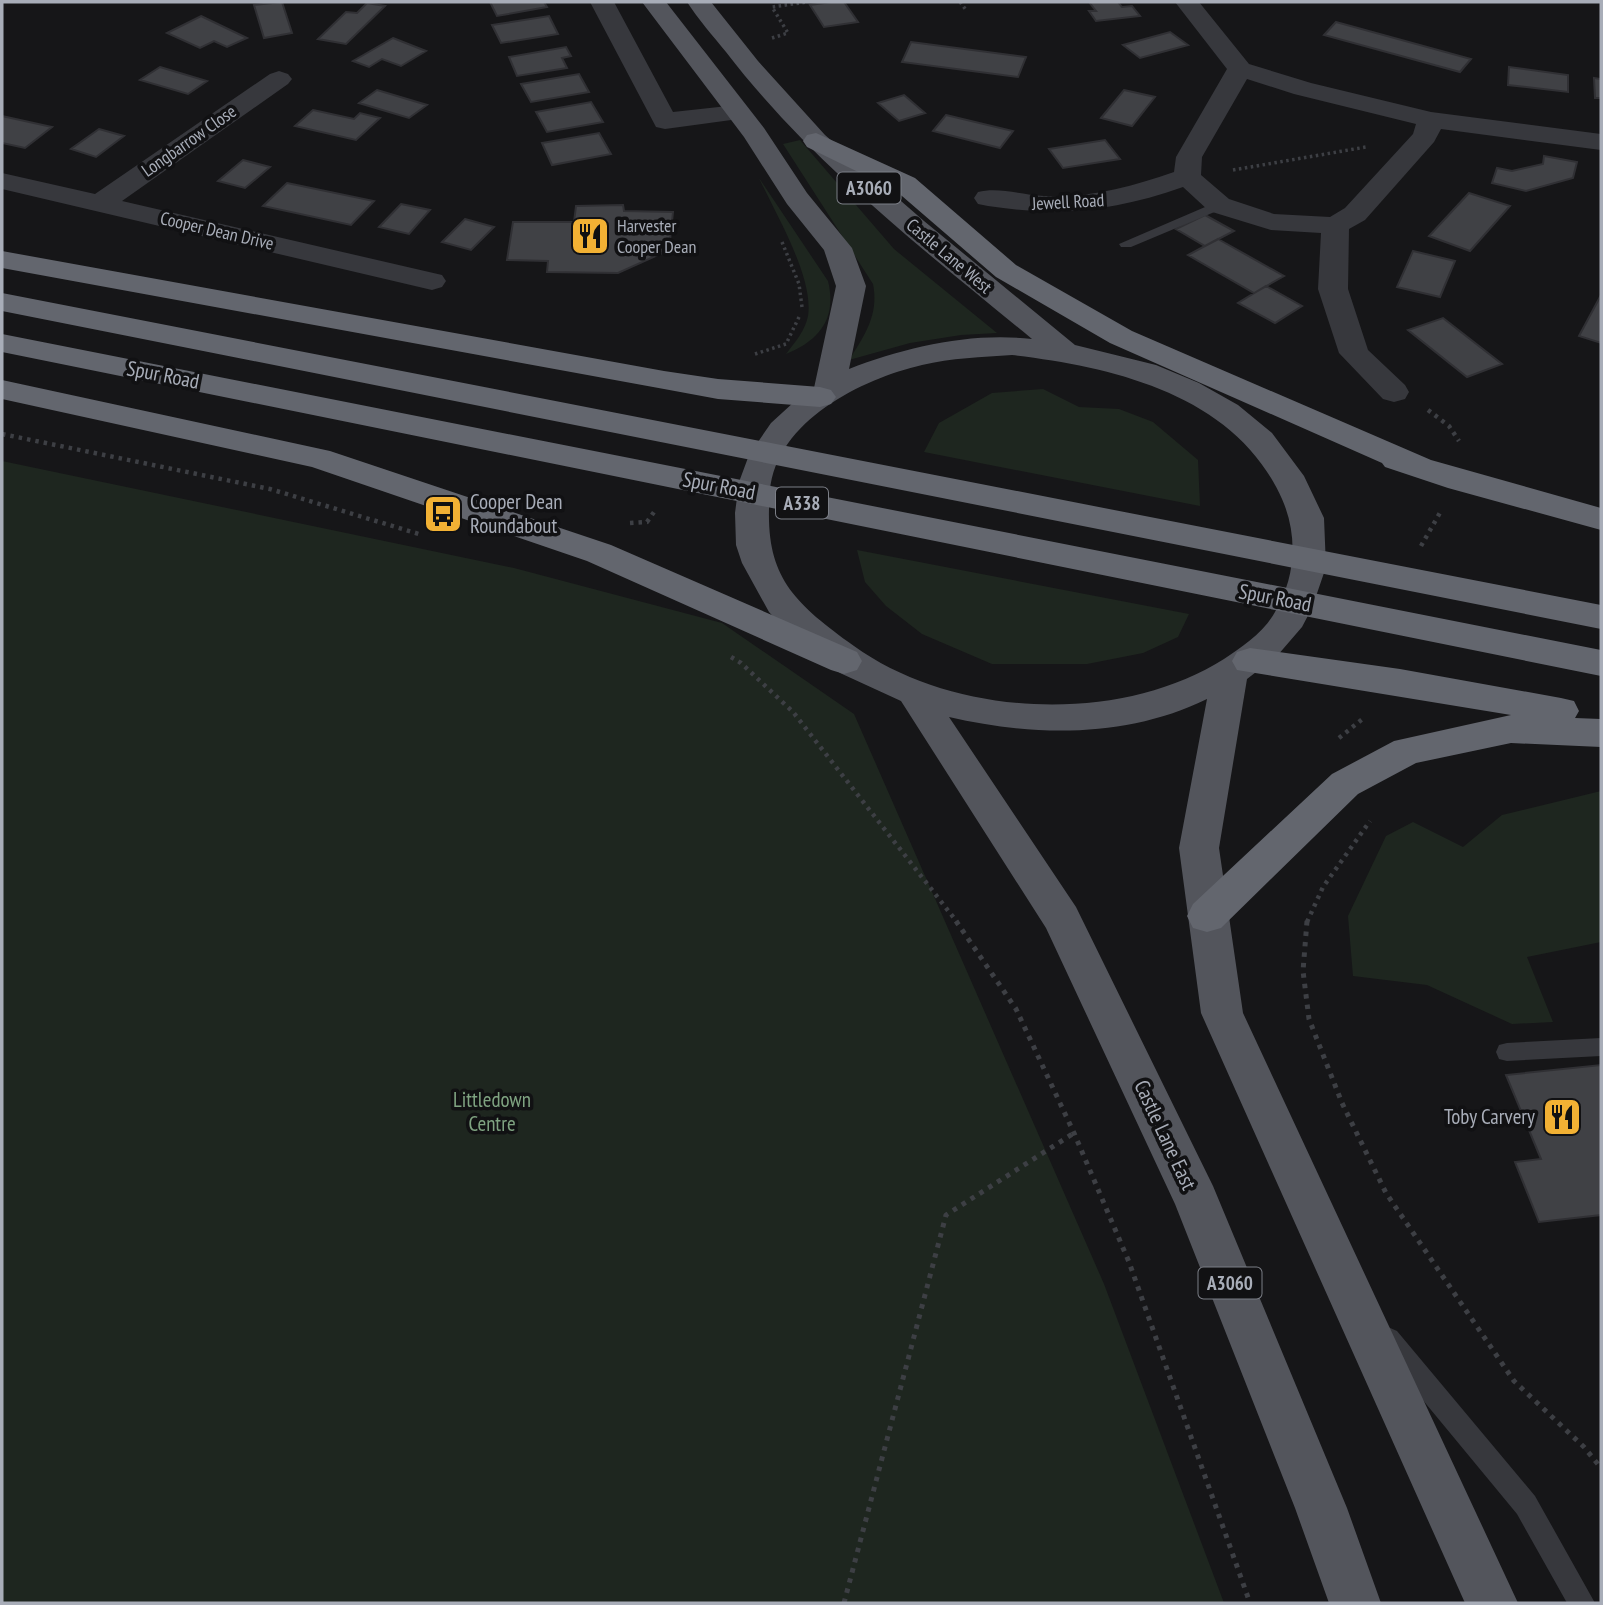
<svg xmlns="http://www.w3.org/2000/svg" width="1603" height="1605" viewBox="0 0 1603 1605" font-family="'PT Sans Narrow',sans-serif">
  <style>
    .green { fill: #1e261f }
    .building { fill: #404145; stroke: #303034; stroke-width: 2 }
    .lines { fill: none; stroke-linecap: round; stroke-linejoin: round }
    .path-far2 { stroke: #3d3f44; stroke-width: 3.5; stroke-dasharray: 2.5 3.5; stroke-linecap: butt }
    .path-far1 { stroke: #3d3f44; stroke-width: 4.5; stroke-dasharray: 3.5 5; stroke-linecap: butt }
    .path { stroke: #3d3f44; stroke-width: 5; stroke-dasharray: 4.5 6; stroke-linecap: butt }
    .lane { fill: #37383d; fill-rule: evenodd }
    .street { fill: #37383d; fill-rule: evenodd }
    .primary { fill: #53555c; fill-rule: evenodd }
    .highway { fill: #63666e; fill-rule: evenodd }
    .labels { text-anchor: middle; stroke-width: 7; stroke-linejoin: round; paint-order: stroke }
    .far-street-label { font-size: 18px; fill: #a8adb8; stroke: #111113 }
    .far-poi-label { font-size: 18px; fill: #a8adb8; stroke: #111113; text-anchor: start }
    .shield { fill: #111113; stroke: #7b7e86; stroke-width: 2 }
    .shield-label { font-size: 19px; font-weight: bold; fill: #a8adb8 }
    .street-label { font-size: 21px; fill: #a8adb8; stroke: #111113 }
    .poi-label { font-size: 21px; fill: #a8adb8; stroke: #111113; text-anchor: start }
    .park-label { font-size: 21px; fill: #7fa381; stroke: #111113 }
  </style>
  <rect width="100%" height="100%" fill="#161618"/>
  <path class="green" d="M800,140L894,249L997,333L961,335L910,343L849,360C865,335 879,314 873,284L783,144Z
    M759,178L828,281C837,318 820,340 786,354C795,342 805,331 808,316C814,277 775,213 759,178Z
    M1043,389L1079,407L1119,409L1153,422L1198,460L1200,506L924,452L939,423L992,393Z
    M2,461L514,568L722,623L854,714L1104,1284L1224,1603H2Z
    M857,550L1189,614L1178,637L1143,653L1087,664H992L922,634L886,606L865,582Z
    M1601,791V942L1527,957L1553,1022L1512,1024L1427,985L1353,976L1348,916L1386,836L1413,822L1463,847L1502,815Z"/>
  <path class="building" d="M282,2L292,33L264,38L254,5Z
    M490,2H544L547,7L497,16Z
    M831,2H844L858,22L824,27L810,5Z
    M1089,2H1118L1122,7L1132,6L1140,16L1096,21L1089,11H1096Z
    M367,3L385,6L346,44L318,39L346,12L357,13Z
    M201,16L247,38L227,47L214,41L200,48L167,33Z
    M549,16L558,34L501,43L492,25Z
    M1336,22L1471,59L1460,72L1324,35Z
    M1170,32L1188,45L1140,58L1123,45Z
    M393,38L426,51L401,66L382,59L369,67L353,61Z
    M911,42L1026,57L1018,77L902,62Z
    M566,47L571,56L562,58L567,68L517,76L509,57Z
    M160,67L207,81L188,94L140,80Z
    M1509,67L1568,75V92L1508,85Z
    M579,74L589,92L531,102L521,84Z
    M1594,78L1601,79V98H1595Z
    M377,90L427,105L409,118L359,103Z
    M1124,90L1155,97L1132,126L1101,118Z
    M904,95L925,113L899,121L878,103Z
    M591,102L603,122L547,132L536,112Z
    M313,110L354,119L360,113L380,118L356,140L295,126Z
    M946,115L1013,131L1000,148L933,131Z
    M2,116L52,127L25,148L2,143Z
    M99,129L124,136L96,157L71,149Z
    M599,133L611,154L552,165L542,143Z
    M1105,140L1120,159L1063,168L1049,149Z
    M1544,156L1577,162L1573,178L1526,191L1492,183L1497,168L1512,171L1543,164Z
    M243,160L270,167L245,188L218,181Z
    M287,183L374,201L351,225L263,206Z
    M1469,193L1510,206L1470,251L1429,236Z
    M401,204L430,210L409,234L379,227Z
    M623,205L624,211L673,212L669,250L618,273L547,272L548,261L507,260L513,222H574L576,206Z
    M1205,215L1234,231L1205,246L1176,229Z
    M465,219L494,227L471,250L442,242Z
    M1218,239L1284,276L1254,293L1188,255Z
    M1413,251L1455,261L1440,297L1397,287Z
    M1266,286L1302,306L1275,323L1238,303Z
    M1601,295V343L1579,336Z
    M1443,318L1502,364L1467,377L1408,330Z
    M1601,1065V1215L1539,1222L1515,1162L1541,1159L1506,1075Z"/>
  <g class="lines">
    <path class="path-far2" d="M960,2L966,10
      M772,38L788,33L772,7L807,2
      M1233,170L1366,147
      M782,242L799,284L802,307
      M755,354L786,344L800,315"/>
    <path class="path-far1" d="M1428,410L1449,426L1459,441
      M2,434L270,489L419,534
      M630,523L647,522L654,512
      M1421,546L1441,511
      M731,657L741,663L793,712L957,922
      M1339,738L1365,717
      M1307,922L1323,887L1370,821"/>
    <path class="path" d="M956,921L1016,1009L1074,1133L1129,1262L1250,1603
      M1307,921L1303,971L1309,1019L1342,1103L1386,1193L1514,1381L1584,1447L1601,1468
      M844,1603L946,1215L1074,1133"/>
    <path class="lane" d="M1219,201L1226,205L1224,208L1131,247H1121L1119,244Z
      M1601,1038V1056L1507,1061L1499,1059L1496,1052L1499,1045L1507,1043Z
      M1388,1327L1397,1331L1535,1496L1595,1603H1567L1517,1514L1379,1347L1376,1339L1379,1331Z"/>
    <path class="street" d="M590,2H614L673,112L737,105L746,108L750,113L746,118L665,129L656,127Z
      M1175,2H1199L1249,64L1311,83L1431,112L1601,134V150L1441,129L1434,142L1365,220L1349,229L1348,289L1368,350L1405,385L1409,392L1405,399L1394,402L1383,399L1339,353L1318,289L1321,233L1271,230L1209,211L1183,187C1115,211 1059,217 988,206L978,204L974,198L978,192C999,187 1023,195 1044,196C1090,198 1131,187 1174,172L1176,157L1227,69ZM1247,79L1294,94L1416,124L1413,134L1345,208L1330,217L1274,214L1229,199L1201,175L1202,157Z
      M279,71L288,74L292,79L288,84L122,201L442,275L446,281L442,287L432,290L2,189V173L95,194L270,74Z"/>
    <path class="primary" d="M642,2H666L764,128L807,193L852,248L866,286L849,369C906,347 970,332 1032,339C924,250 812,164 726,52C713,36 698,19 687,2H711L758,61L825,135L924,221L1075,345L1156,365L1199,383L1238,405L1272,433L1304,476L1324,518L1326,567L1312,608L1302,627L1277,656L1247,679L1219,848L1243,1013L1518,1603H1465L1201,1013L1179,848L1207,699C1127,738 1035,737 949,717L1076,907L1213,1186L1347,1508L1381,1603H1329L1295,1508L1175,1204L1046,928L901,701L840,673L784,629L769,612L742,563L736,545L735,513L739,482L749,455L771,423L794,402L814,388L836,286L824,250L787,204L744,137ZM1012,355C1114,367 1236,395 1282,499C1298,535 1296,577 1275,612C1264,632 1242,647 1224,659C1120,725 954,718 854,646C790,600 763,574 770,491C776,421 862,379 922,365C951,358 982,357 1012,355Z"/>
    <path class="highway" d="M816,133L915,178L1016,265L1132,331L1431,460L1601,508V530L1448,488L1385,467L1382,463L1110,343L996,277L895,190L807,147L803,141L807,135Z
      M2,251L664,371L718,379L820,387L831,390L836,397L831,404L820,407L718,399L664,389L2,268Z
      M2,293L1601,605V629L2,311Z
      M2,334L1601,650V676L2,352Z
      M2,380L330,451L611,545L857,652L862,661L857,670L844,674L831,670L587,561L312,467L2,399Z
      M1250,648L1400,669L1561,698L1574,701L1579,711L1575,718L1601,719V747L1511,743L1416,763L1358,794L1221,928L1207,932L1193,928L1187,916L1193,904L1332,774L1394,741L1511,715L1237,670L1232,661L1237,652Z"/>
  </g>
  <defs>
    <symbol id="restaurant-square" viewBox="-11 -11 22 22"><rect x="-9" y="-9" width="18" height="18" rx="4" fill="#f2b134" stroke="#111113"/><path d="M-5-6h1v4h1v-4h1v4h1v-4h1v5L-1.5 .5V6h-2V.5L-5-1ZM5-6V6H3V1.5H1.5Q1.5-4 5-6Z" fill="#111"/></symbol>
    <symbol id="bus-square" viewBox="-11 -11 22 22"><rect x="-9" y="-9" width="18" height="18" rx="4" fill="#f2b134" stroke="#111113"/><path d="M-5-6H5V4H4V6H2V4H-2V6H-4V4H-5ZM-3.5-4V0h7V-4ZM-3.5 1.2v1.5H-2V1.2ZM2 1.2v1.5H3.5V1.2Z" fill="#111"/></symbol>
  </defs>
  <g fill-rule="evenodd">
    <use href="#restaurant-square" x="568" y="214" width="44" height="44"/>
    <use href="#bus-square" x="421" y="492" width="44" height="44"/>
    <use href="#restaurant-square" x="1540" y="1095" width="44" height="44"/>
  </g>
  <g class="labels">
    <g class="far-street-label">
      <text transform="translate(189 141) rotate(-35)" y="6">Longbarrow Close</text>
      <text transform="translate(1068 202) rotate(-3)" y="6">Jewell Road</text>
      <text transform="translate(217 231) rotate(13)" y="6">Cooper Dean Drive</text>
      <text transform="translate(949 256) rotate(40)" y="6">Castle Lane West</text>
    </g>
    <g class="far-poi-label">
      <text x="617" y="232">Harvester<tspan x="617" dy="21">Cooper Dean</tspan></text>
    </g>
    <g class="shield">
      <rect x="837.5" y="172.5" width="63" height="31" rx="5"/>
      <rect x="776" y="487.5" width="52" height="31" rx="5"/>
      <rect x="1198.5" y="1267.5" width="63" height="31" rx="5"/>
    </g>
    <g class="shield-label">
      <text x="869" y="195">A3060</text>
      <text x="802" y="510">A338</text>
      <text x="1230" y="1290">A3060</text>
    </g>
    <g class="street-label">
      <text transform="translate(163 375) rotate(11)" y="7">Spur Road</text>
      <text transform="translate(719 486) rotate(11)" y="7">Spur Road</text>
      <text transform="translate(1275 598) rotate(11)" y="7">Spur Road</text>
      <text transform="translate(1165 1135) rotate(65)" y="7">Castle Lane East</text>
    </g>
    <g class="poi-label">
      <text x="470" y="509">Cooper Dean<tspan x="470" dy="24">Roundabout</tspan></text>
      <text x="1535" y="1124" text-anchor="end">Toby Carvery</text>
    </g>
    <g class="park-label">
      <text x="492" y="1107">Littledown<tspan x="492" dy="24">Centre</tspan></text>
    </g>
  </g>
  <rect width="1603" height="1605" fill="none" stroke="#a8adb8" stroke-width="7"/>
</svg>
